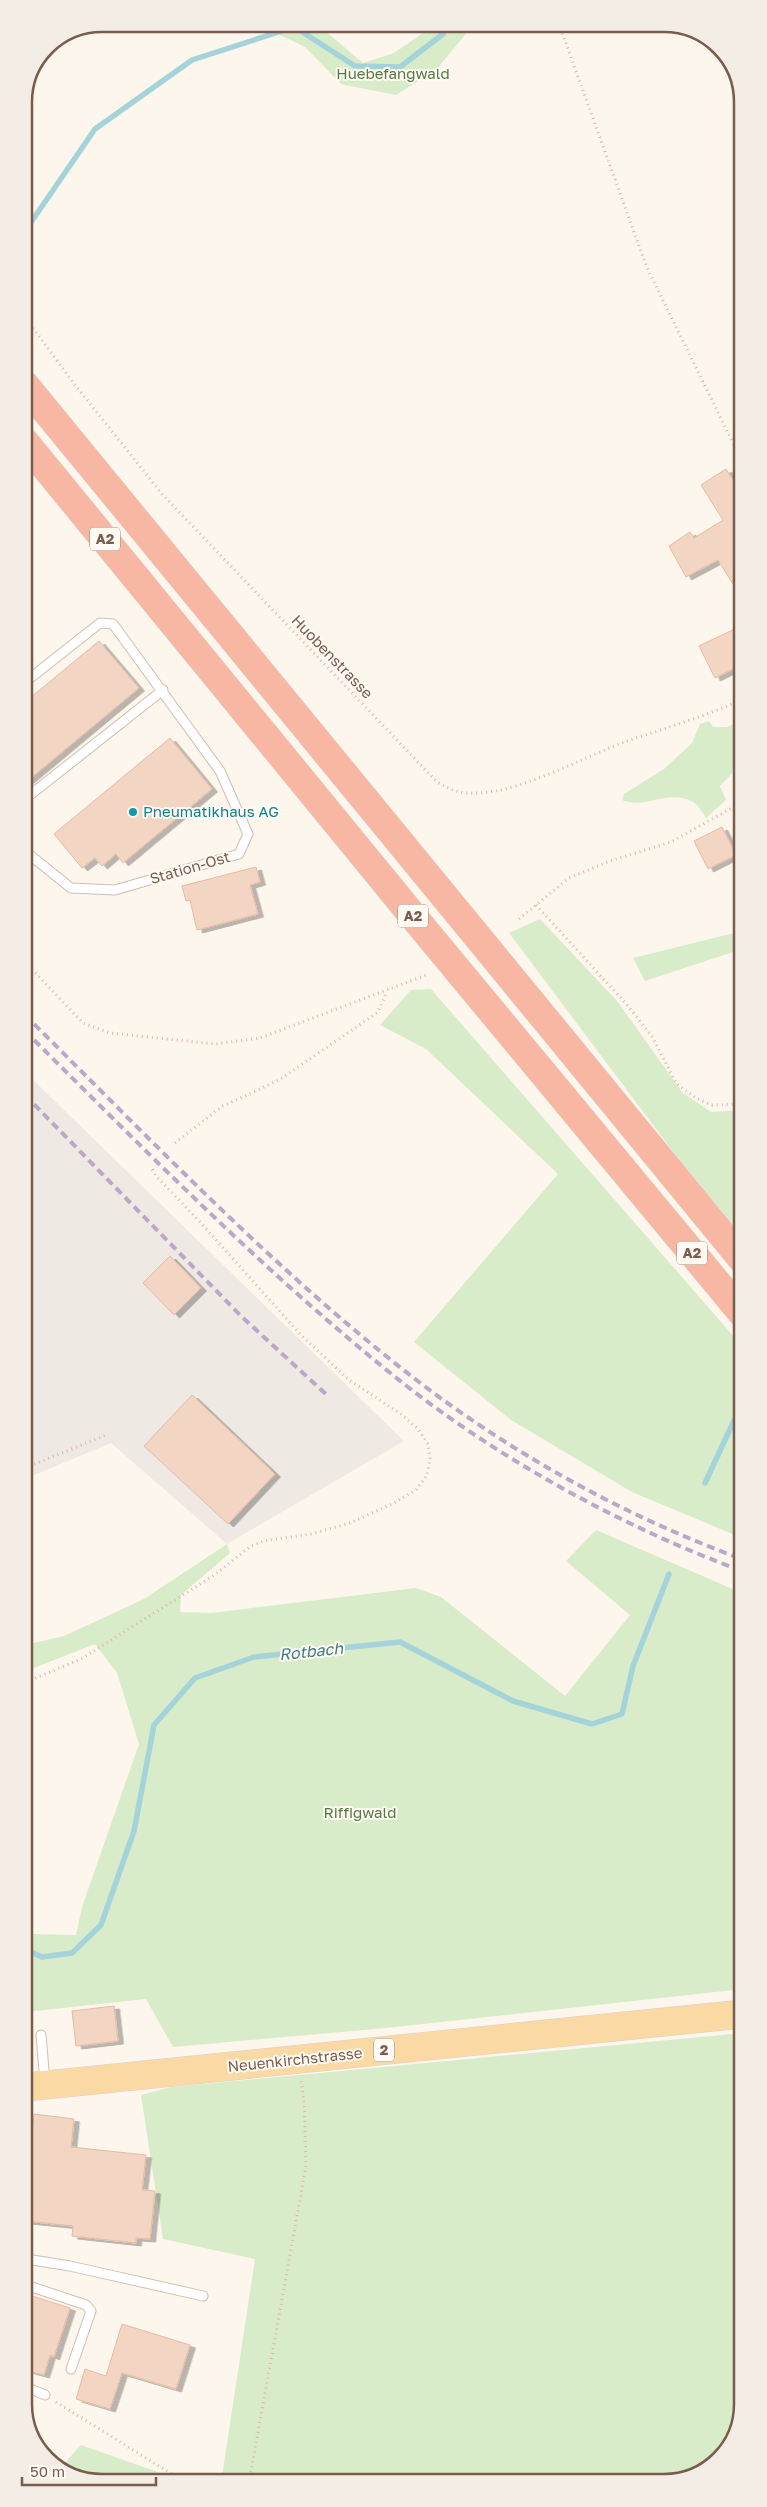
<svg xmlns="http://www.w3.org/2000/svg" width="767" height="2507" viewBox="0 0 767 2507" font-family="'Golos Text',sans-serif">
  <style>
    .industrial { fill: #efe9e4 }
    .green { fill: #d8ecc9 }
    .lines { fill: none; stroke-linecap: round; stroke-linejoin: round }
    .stream { stroke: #a5d3da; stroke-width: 5.5 }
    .building { fill: #f3d5c3; stroke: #e6bba3; filter: url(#shadow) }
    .lane-casing { stroke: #d1beb0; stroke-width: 11 }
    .primary-casing { stroke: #dad1cd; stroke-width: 29 }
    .highway-casing { stroke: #dad1cd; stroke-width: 29 }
    .path { stroke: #d9b8a5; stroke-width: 3; stroke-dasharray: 1 4; stroke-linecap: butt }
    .lane { stroke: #fff; stroke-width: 9 }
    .primary { stroke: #fbd9a5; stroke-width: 28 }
    .highway { stroke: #f7b7a3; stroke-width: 28 }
    .rail { stroke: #b9a8c9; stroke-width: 4; stroke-dasharray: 8 5; stroke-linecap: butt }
    .culture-dot { fill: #0f9aa8; stroke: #fffaf3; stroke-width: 2 }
    .labels { text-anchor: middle; stroke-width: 4; stroke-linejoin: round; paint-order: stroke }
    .shield { fill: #fffaf3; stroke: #a28b7f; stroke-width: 1 }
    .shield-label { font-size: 14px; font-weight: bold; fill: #7a5c4d }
    .park-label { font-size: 15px; fill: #537a41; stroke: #fffaf3 }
    .street-label { font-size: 15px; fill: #7a5c4d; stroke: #fffaf3 }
    .culture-label { font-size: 15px; fill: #0d838f; stroke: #fffaf3; text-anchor: start }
    .water-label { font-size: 16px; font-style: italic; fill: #437c86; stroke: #fffaf3 }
    .rim { fill: none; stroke: #7a5c4d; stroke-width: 2.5 }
  </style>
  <defs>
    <filter id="shadow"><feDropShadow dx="5.5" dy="3" stdDeviation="0" flood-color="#0004"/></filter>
  </defs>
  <rect width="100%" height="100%" fill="#fdf6ec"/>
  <path class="industrial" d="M25,1072L404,1441L227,1544L111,1443L25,1479Z"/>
  <path class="green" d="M257,24H317L363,63L394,53L423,33L425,24H474L436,70L396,95L341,84L305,47Z
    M741,720V764L720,786L726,800L706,818C703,813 698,805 693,802C668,788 645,810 622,800L624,794L664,769L692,743L700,724L709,721L713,727H727Z
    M540,919L617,1001L683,1093L711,1112L742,1110V1236L677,1157L509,933Z
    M742,931V949L645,981L633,958Z
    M431,989L742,1346V1538L632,1492L511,1420L414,1342L558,1174L426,1049L380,1025L411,990Z
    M596,1530L742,1593L743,1989L386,2028L173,2047L146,1999L26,2012V1929L32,1934L76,1935L82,1907L139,1744L117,1673L95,1644L26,1671L25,1645L64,1636L144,1599L227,1544L230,1553L181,1595L180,1612L211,1613L416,1588L441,1597L565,1696L630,1615L566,1561Z
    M743,2033V2405L727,2453L684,2481L221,2483L255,2259L163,2239L141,2095L171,2087Z
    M81,2445L189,2483H97L60,2468Z"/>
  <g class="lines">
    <path class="stream" d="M293,26L355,66L400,67L443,34L448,24
      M25,231L95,129L192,60L294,27
      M705,1483L739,1410
      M26,1950L42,1957L72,1953L101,1925L134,1831L154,1725L195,1678L254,1657L400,1642L513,1701L592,1724L622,1714L633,1666L669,1574"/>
  </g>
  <path class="building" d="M726,469L741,493V597L718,560L686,577L669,546L690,532L694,538L723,520L701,485Z
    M741,626V665L715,678L699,646Z
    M99,641L139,688L25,783L24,703Z
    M170,738L212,789L123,863L116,854L102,866L95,858L82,868L54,834Z
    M722,827L736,855L708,869L694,841Z
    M256,867L260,882L250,885L258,914L197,930L190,900L186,901L182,886Z
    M170,1256L201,1288L174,1315L143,1283Z
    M192,1395L275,1474L228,1524L144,1446Z
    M114,2006L118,2041L76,2046L72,2011Z
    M34,2114L74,2119L71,2147L146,2155L142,2190L155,2191L150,2239L136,2238V2243L72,2236L73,2226L26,2221V2133H32Z
    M26,2294L70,2308L54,2357L50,2355L44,2375L26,2370Z
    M122,2324L190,2345L176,2389L122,2373L110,2409L76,2399L85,2369L106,2376Z"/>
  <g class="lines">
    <defs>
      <path id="lane" d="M24,683L100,623L113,624L220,771L248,834L239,854L115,890L71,888L25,851
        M25,799L163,690
        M41,2035L45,2082
        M26,2259L70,2266L203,2296
        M26,2285L86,2305L91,2311L71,2369
        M26,2387L45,2395"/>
      <path id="primary" d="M26,2087L743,2014"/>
      <path id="highway" d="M24,384L742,1259
        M24,441L431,938L742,1313"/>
    </defs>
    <use href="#lane" class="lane-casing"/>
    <use href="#primary" class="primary-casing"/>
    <use href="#highway" class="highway-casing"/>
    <path class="path" d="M559,24L647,268L741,459
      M24,316L75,385L162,494L437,782C453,791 460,794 479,793C523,791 584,757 627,741C665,728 704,717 741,700
      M536,905L629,1007L653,1038L676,1083L696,1098L712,1105L742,1104
      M519,919L569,878L610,861L671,842L741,803
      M25,962L83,1023L110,1033L215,1044L260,1038L426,975
      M175,1143L221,1107L279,1080L377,1013L387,992
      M25,1468L106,1435
      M26,1682L81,1659L213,1576L251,1546L264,1541L311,1534L350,1523L392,1504L416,1490L427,1475L430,1458L428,1444L418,1429L401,1414L349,1380L301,1335L201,1223L156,1176L151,1167
      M56,2402L186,2483
      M249,2482L306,2166L304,2101L301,2081"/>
    <use href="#lane" class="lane"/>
    <use href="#primary" class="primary"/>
    <use href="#highway" class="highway"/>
    <path class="rail" d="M25,1015C147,1136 266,1261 401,1368C502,1448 621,1515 742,1559
      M25,1031C144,1149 262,1270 394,1376C495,1457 620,1526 742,1571
      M25,1095L241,1316L328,1396"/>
  </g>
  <circle class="culture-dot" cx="133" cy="812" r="5"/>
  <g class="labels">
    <g class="shield">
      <rect x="90" y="527.5" width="30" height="23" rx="4"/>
      <rect x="398" y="904.5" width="30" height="23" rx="4"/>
      <rect x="677" y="1241.5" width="30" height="23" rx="4"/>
      <rect x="374" y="2038.5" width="20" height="23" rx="4"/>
    </g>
    <g class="shield-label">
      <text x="105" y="544">A2</text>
      <text x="413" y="921">A2</text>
      <text x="692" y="1258">A2</text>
      <text x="384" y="2055">2</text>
    </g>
    <g class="park-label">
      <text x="393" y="79">Huebefangwald</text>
      <text x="360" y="1818">Riffigwald</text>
    </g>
    <g class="street-label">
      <text transform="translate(332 657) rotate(46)" y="5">Huobenstrasse</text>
      <text transform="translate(190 868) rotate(-16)" y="5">Station-Ost</text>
      <text transform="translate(295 2060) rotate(-6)" y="5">Neuenkirchstrasse</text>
    </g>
    <g class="culture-label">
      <text x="143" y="817">Pneumatikhaus AG</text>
    </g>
    <g class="water-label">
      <text transform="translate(311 1651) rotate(-6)" y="6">Rotbach</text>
    </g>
  </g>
  <path d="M0 0H767V2507H0ZM102 32H664A70 70 0 0 1 734 102V2404A70 70 0 0 1 664 2474H102A70 70 0 0 1 32 2404V102A70 70 0 0 1 102 32Z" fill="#f4ede6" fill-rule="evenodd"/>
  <path class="rim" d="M102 32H664A70 70 0 0 1 734 102V2404A70 70 0 0 1 664 2474H102A70 70 0 0 1 32 2404V102A70 70 0 0 1 102 32Z"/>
  <path d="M22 2477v8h134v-8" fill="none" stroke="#7a5c4d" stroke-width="2.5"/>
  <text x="30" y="2477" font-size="15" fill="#7a5c4d" stroke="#fffaf3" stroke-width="4" paint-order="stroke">50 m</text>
</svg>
